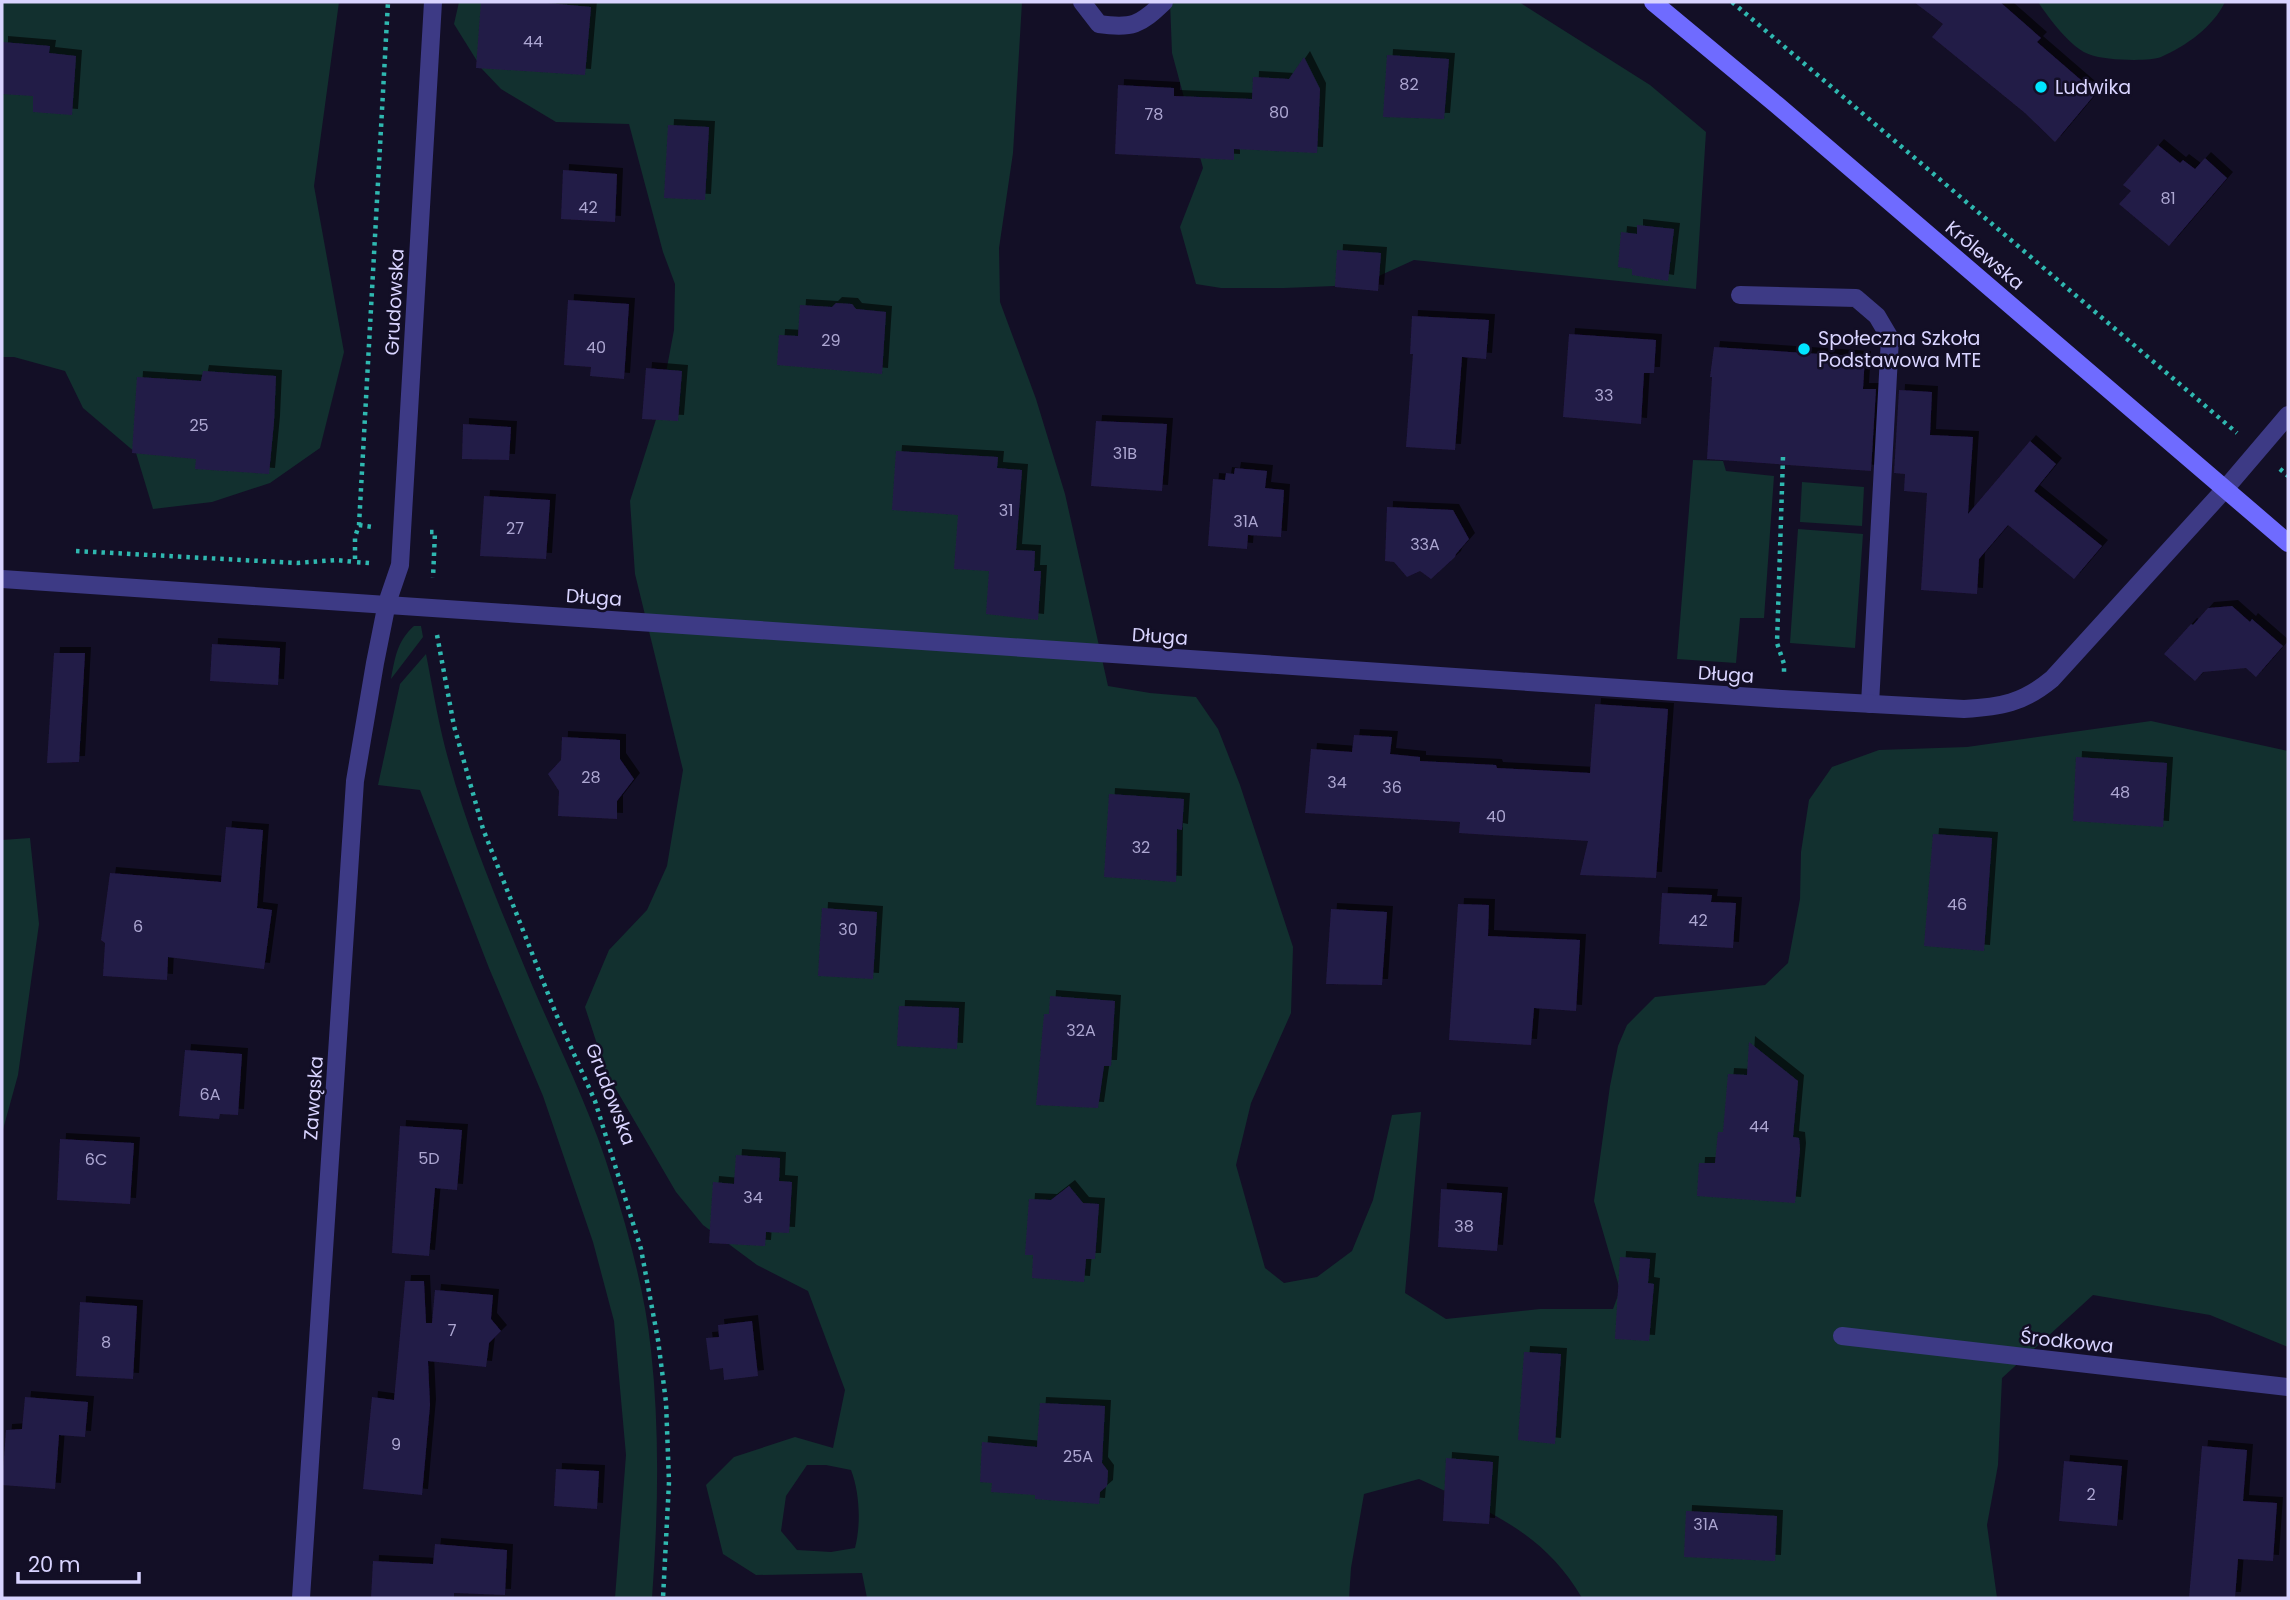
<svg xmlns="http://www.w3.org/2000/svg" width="2290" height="1600" viewBox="0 0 2290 1600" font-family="Poppins,sans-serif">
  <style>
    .green { fill: #12302f; fill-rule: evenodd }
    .building { fill: #241b47; filter: url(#shadow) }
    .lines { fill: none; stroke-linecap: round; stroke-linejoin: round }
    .path { stroke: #2fb8b0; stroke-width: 4.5; stroke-dasharray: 3.5 5; stroke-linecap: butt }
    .lane { stroke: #3d3a85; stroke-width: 18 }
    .street { stroke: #3d3a85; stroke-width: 18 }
    .secondary { stroke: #6f6bff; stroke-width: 18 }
    .poi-dot { fill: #00e5ff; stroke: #130f26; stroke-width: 2.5 }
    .labels { text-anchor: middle; stroke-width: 5; stroke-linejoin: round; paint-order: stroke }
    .number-label { font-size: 16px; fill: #aca6d1 }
    .poi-label { font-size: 19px; fill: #d9d4ff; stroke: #130f26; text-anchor: start }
    .street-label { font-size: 19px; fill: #d9d4ff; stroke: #130f26 }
  </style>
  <defs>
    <filter id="shadow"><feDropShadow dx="6" dy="-6" stdDeviation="0" flood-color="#0009"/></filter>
  </defs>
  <rect width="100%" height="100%" fill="#130f26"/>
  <path class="green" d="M2,2H339L314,186L344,352L320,448L270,483L212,502L153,509L136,453L83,408L65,371L14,357H2Z
    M459,2H1022L1013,153L999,248L1000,302L1036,399L1065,494L1108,686L1150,693L1196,697L1218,729L1240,785L1293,947L1291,1013L1251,1103L1236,1165L1265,1268L1284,1283L1317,1277L1352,1251L1373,1200L1392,1115L1421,1112L1405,1293L1446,1319L1540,1309H1613L1620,1290L1594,1201L1610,1086L1618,1046L1627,1025L1655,997L1765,985L1788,963L1800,899L1801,852L1809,800L1832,767L1879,750L1967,747L2151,721L2288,751V1347L2210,1315L2093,1295L2002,1378L1998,1465L1987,1525L1997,1598H1582C1543,1531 1486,1510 1419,1479L1364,1494L1351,1568L1349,1598H867L862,1573L756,1575L723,1554L706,1485L734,1457L795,1437L833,1448L845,1390L808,1291L757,1265L703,1225L676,1192L606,1072L585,1007L609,950L647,910L667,866L683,770L635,574L630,501L659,410L674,330L675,284L663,252L629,124L556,122L501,89L482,69L454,24ZM807,1465H826L851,1470C860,1493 861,1525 855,1548L831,1552L797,1550L781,1531L786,1496Z
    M1170,2H1519L1650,85L1706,132L1696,289L1414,260L1359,285L1284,288H1221L1196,284L1180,227L1203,168L1172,53Z
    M2038,2H2225C2213,27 2186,46 2161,57C2149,62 2103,60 2091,55C2071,49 2049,18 2038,2Z
    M1693,460L1723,461L1726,471L1774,476L1764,618H1740L1736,663L1677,659Z
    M1802,482L1864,487L1862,526L1800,522Z
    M1798,529L1863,534L1855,648L1790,643Z
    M414,626H421L423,637L391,679C395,658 397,641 414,626Z
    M426,654C433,690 439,727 449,762C470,839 502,912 532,985C560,1050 592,1113 612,1180C629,1235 645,1293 651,1350C660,1433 658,1516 652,1598H615L626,1455L614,1321L593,1242L543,1096L489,968L420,790L378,785L400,684Z
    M30,838L39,924L18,1075L2,1133V840Z"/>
  <path class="building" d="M481,2H536L591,7L585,75L476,68Z
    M1914,2H2000L2041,38L2037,42L2096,93L2055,142L2025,113L1932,37L1943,24Z
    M2,42L50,46L49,53L76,56L72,115L33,112V96L2,94Z
    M1387,55L1449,59L1444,119L1383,117Z
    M1304,57L1320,89L1317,153L1234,149V160L1115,154L1118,85L1174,88V96L1252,99L1253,77L1289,79Z
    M668,125L709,127L705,200L664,198Z
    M2158,145L2180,163L2183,160L2195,169L2205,158L2227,178L2169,246L2119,204L2131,191L2123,185Z
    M563,170L617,174L615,222L561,219Z
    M1637,225L1674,229L1668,281L1632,275V269L1618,267L1621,232L1637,234Z
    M1337,250L1381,253L1378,291L1335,287Z
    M568,300L629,304L624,379L590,376L591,367L564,365Z
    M836,303L852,304L856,309L886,312L882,374L777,365L779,335L798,336L800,305L832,307Z
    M1412,316L1489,320L1486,359L1462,357L1455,450L1406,447L1413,354H1410Z
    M1569,334L1656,340L1654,373H1644L1641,424L1563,417Z
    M1714,347L1865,357L1863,389H1876L1871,471L1707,459L1712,377H1710Z
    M646,368L682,371L678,421L642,419Z
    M203,371L276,376L274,422L269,474L195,469L196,459L132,453L137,377L201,381Z
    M1899,390L1932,392L1930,435L1973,437L1968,514L2030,441L2056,464L2034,491L2102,546L2074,579L2008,525L1979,559L1977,594L1921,590L1927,493L1904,491L1905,474L1894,473Z
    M1096,421L1167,424L1162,491L1091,486Z
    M463,424L511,427L509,460L462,459Z
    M896,451L998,457L997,468L1022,470L1016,550L1035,551L1034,571H1041L1038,620L986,614L989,571L954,569L958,515L892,510Z
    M1235,468L1267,471L1265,488L1284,490L1281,537L1248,535L1247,549L1208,546L1213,479L1225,480L1226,473L1234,474Z
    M484,496L550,500L546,559L480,556Z
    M1387,507L1453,510L1469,539L1456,554L1455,557L1431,579L1420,571L1407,577L1394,562L1385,561Z
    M2232,606L2250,622L2252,619L2283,646L2256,677L2246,668L2203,672L2195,681L2164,654L2191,624L2193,625L2208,608Z
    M212,644L280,648L278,685L210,681Z
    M54,653H85L79,762L47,763Z
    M1595,704L1668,709L1656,878L1580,875L1588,841L1459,833L1460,822L1305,813L1311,749L1352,752L1354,735L1392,737L1390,754L1420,757V761L1496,765L1497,768L1590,773Z
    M562,737L620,740V759L634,779L617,801V819L558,816L559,791L548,774L561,760Z
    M2076,757L2167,763L2163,827L2073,821Z
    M1109,794L1184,799L1182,830L1177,829L1176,882L1104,877Z
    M226,827L263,830L257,908L272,910L264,969L168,957L167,980L103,976L105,943L101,940L110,873L221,882Z
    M1933,834L1992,838L1984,951L1924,946Z
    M1662,893L1712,895L1711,902L1736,903L1733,948L1659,944Z
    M1458,904L1489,905L1488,936L1580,940L1576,1011L1534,1008L1531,1045L1449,1040Z
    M822,908L877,912L873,979L818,976Z
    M1331,909L1387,912L1382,985L1326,984Z
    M1050,996L1115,1001L1111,1066H1104L1098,1108L1036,1105L1044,1014H1049Z
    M899,1006L959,1008L957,1049L897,1046Z
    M1749,1042L1798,1081L1793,1137L1799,1138L1800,1149L1795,1203L1697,1196L1699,1163H1715L1718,1132H1723L1728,1074L1747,1075Z
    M185,1050L242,1054L238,1115L220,1114L219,1119L179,1116Z
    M400,1126L462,1130L457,1190L435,1188L429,1256L392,1253Z
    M60,1139L134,1143L130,1204L57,1200Z
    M736,1155L780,1158L779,1181L792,1182L789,1233L766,1232L765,1246L709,1243L713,1182L734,1184Z
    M1069,1186L1083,1203L1099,1204L1095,1259H1086L1084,1282L1032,1278L1033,1255H1025L1029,1199L1051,1200Z
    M1441,1189L1502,1193L1497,1251L1438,1247Z
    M1620,1257L1650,1259L1648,1283L1654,1284L1649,1341L1615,1339Z
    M405,1281H424L426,1323H432L435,1290L493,1295L491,1319L501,1331L489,1343L486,1367L428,1361L430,1405L422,1495L363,1489L372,1397L394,1400Z
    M80,1302L137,1306L133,1379L76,1376Z
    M752,1321L758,1376L724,1380L723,1368L710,1370L706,1338L719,1337L718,1325Z
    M1524,1352L1561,1354L1555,1444L1518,1440Z
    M25,1397L88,1402L85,1437L59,1435L55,1489L2,1485L6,1430L22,1429Z
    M1040,1403L1105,1406L1102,1463L1108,1471L1107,1486L1100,1492L1099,1504L1035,1499V1495L991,1492L992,1483L980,1482L982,1442L1037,1447Z
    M2202,1446L2247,1450L2243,1501L2277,1503L2273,1561L2238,1559L2235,1598H2189Z
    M1446,1458L1493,1462L1489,1524L1443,1521Z
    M2064,1461L2122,1466L2117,1526L2059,1521Z
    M556,1469L599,1471L597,1509L554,1506Z
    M1686,1511L1777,1516L1775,1561L1684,1557Z
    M435,1544L507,1550L505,1595L454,1593V1598H371L373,1561L433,1564Z"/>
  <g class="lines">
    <path class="path" d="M1732,2L2237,433
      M1783,457L1777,643L1784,664V672
      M2280,469L2288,476
      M359,525L373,527
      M430,532H435L433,578
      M76,551L297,563L336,560L355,562
      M369,563L355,562V537L359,525L388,2
      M437,635L454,726L483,829L556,1014L595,1101L641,1249L658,1340L666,1402L669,1482L663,1598"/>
    <path class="lane" d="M1082,2L1099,24C1132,29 1140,25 1164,2
      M1740,295L1856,298L1877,316L1890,338L1870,704"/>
    <path class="street" d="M2,579L1782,699L1964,709C2001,707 2023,703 2052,679L2225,489L2288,415
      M1842,1336L2288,1387
      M301,1598L355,781L375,663L387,603L400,565L433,2"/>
    <path class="secondary" d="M1653,2L1777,105L2288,543"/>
  </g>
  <g class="poi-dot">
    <circle cx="2041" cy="87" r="7"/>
    <circle cx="1804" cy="349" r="7"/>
  </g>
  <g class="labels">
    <g class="number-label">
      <text x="533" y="47">44</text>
      <text x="1409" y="90">82</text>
      <text x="1279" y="118">80</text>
      <text x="1154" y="120">78</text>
      <text x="2168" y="204">81</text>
      <text x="588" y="213">42</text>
      <text x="831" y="346">29</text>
      <text x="596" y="353">40</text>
      <text x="1604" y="401">33</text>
      <text x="199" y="431">25</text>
      <text x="1125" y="459">31B</text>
      <text x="1006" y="516">31</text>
      <text x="1246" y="527">31A</text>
      <text x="515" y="534">27</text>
      <text x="1425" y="550">33A</text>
      <text x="591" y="783">28</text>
      <text x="1337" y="788">34</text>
      <text x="1392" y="793">36</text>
      <text x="2120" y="798">48</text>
      <text x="1496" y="822">40</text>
      <text x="1141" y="853">32</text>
      <text x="1957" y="910">46</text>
      <text x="1698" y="926">42</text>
      <text x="138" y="932">6</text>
      <text x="848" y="935">30</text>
      <text x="1081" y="1036">32A</text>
      <text x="210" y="1100">6A</text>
      <text x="1759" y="1132">44</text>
      <text x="429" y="1164">5D</text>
      <text x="96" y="1165">6C</text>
      <text x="753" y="1203">34</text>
      <text x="1464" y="1232">38</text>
      <text x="452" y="1336">7</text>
      <text x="106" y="1348">8</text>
      <text x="396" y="1450">9</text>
      <text x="1078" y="1462">25A</text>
      <text x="2091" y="1500">2</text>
      <text x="1706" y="1530">31A</text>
    </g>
    <g class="poi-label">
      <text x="2055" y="94">Ludwika</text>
      <text x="1818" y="345">Społeczna Szkoła<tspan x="1818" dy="22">Podstawowa MTE</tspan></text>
    </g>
    <g class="street-label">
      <text transform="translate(1985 255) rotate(40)" y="7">Królewska</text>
      <text transform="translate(394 302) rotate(-87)" y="7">Grudowska</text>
      <text transform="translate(594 597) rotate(4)" y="7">Długa</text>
      <text transform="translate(1160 636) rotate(4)" y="7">Długa</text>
      <text transform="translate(1726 674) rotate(4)" y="7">Długa</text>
      <text transform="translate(611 1094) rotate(69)" y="7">Grudowska</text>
      <text transform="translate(313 1098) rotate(-86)" y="7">Zawąska</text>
      <text transform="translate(2067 1341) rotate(6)" y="7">Środkowa</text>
    </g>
  </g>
  <rect width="2290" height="1600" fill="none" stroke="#d9d4ff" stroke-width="7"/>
  <path d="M18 1572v10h121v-10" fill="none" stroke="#d9d4ff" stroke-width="3.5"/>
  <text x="28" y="1572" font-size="21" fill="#d9d4ff" stroke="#130f26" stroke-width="5" paint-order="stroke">20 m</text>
</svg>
